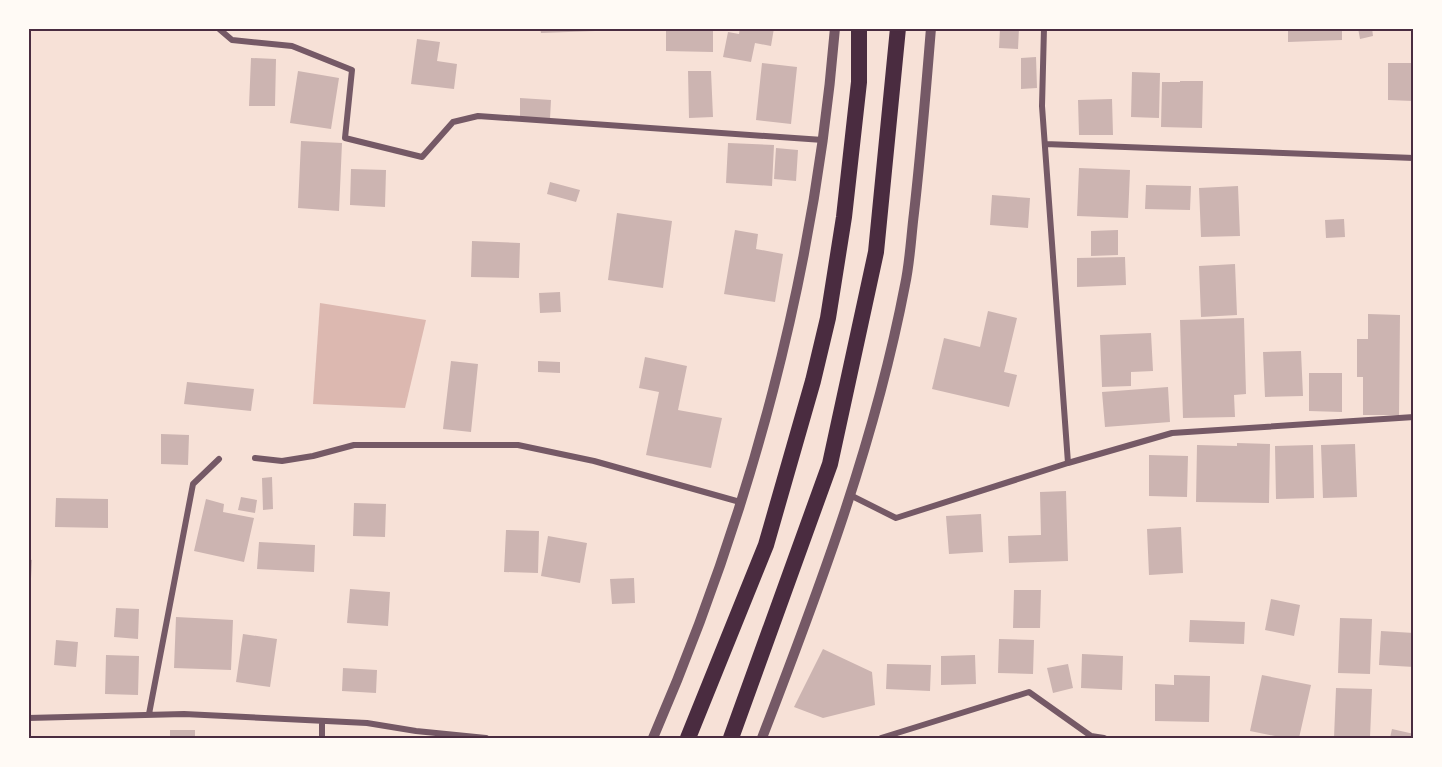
<svg xmlns="http://www.w3.org/2000/svg" width="1442" height="767" viewBox="0 0 1442 767" font-family="'Archivo Narrow',sans-serif">
  <style>
    .water { fill: #dcb8b0 }
    .building { fill: #ccb4b1 }
    .lines { fill: none; stroke-linecap: round; stroke-linejoin: round }
    .minor { stroke: #755966; stroke-width: 6 }
    .tertiary { stroke: #755966; stroke-width: 10 }
    .trunk { stroke: #4a2c40; stroke-width: 16 }
    .neatline { fill: none; stroke: #4a2c40; stroke-width: 2 }
  </style>
  <rect width="100%" height="100%" fill="#f7e1d7"/>
  <path class="water" d="M320,303L426,320L405,408L313,404Z"/>
  <path class="building" d="M540,28H595V31L541,33Z
    M666,28H713V52L666,51Z
    M740,28H774L771,46L755,43L751,62L723,57L728,32L739,34Z
    M1000,28H1019L1018,49L999,48Z
    M1288,28H1342V40L1288,42Z
    M1358,28H1372L1373,36L1360,39Z
    M417,39L440,42L437,61L457,64L454,89L411,84Z
    M1036,57L1037,88L1021,89V58Z
    M251,58L276,59L275,106H249Z
    M762,63L797,67L791,124L756,120Z
    M1388,63H1413V101L1388,100Z
    M298,71L339,78L331,129L290,123Z
    M688,71H711L713,117L689,118Z
    M1132,72L1160,73L1159,118L1131,117Z
    M1180,81H1203L1202,128L1161,127L1162,82H1180Z
    M520,98L551,100L550,119L520,118Z
    M1112,99L1113,135H1079L1078,100Z
    M301,141L342,143L339,211L298,208Z
    M728,143L774,145L772,186L726,183Z
    M776,148L798,150L796,181L774,179Z
    M1079,168L1130,170L1128,218L1077,216Z
    M351,169L386,170L385,207L350,205Z
    M550,182L580,190L576,202L547,194Z
    M1146,185L1191,186L1190,210L1145,209Z
    M1238,186L1240,236L1201,237L1199,188Z
    M992,195L1030,198L1028,228L990,225Z
    M617,213L672,221L663,288L608,280Z
    M1344,219L1345,237L1326,238L1325,220Z
    M735,230L758,234L756,249L783,254L775,302L724,294Z
    M1118,230V255L1091,256V231Z
    M472,241L520,243L519,278L471,277Z
    M1125,257L1126,285L1077,287V258Z
    M1235,264L1237,315L1201,317L1199,266Z
    M560,292L561,312L540,313L539,293Z
    M988,311L1017,318L1004,372L1017,375L1009,407L932,389L944,338L980,347Z
    M1368,314L1400,315L1399,415H1363V377H1357V339H1368Z
    M1244,318L1246,394L1234,395L1235,417L1183,418L1180,320Z
    M1151,333L1153,371L1131,372V386L1102,387L1100,335Z
    M1301,351L1303,396L1265,397L1263,352Z
    M645,357L687,366L678,410L722,418L711,468L646,455L659,392L639,388Z
    M451,361L478,364L471,432L443,429Z
    M538,361L560,362V373L538,372Z
    M1309,373H1342V412L1309,411Z
    M187,382L254,389L251,411L184,404Z
    M1168,387L1170,422L1105,427L1102,392Z
    M161,434L189,435L188,465L161,464Z
    M1237,443L1270,444L1269,503L1196,502L1197,445L1237,446Z
    M1355,444L1357,497L1323,498L1321,445Z
    M1313,445L1314,498L1276,499L1275,446Z
    M1149,455L1188,456L1187,497L1149,496Z
    M272,477L273,509L263,510L262,478Z
    M1066,491L1068,561L1009,563L1008,536L1041,535L1040,492Z
    M241,497L257,500L255,513L238,510Z
    M56,498L108,499V528L55,527Z
    M206,499L224,504L223,512L254,518L244,562L194,551Z
    M354,503L386,504L385,537L353,536Z
    M981,514L983,552L949,554L946,516Z
    M1181,527L1183,573L1149,575L1147,529Z
    M506,530L539,531L538,573L504,572Z
    M548,536L587,543L580,583L541,576Z
    M259,542L315,545L314,572L257,569Z
    M28,559L32,560L30,597H28Z
    M634,578L635,603L612,604L610,579Z
    M350,589L390,592L388,626L347,623Z
    M1014,590H1041L1040,628H1013Z
    M1271,599L1300,605L1294,636L1265,630Z
    M116,608L139,609L138,639L114,637Z
    M176,617L233,620L231,670L174,668Z
    M1340,618L1372,619L1370,674L1338,673Z
    M1190,620L1245,622L1244,644L1189,642Z
    M1381,631L1414,633V667L1379,665Z
    M243,634L277,639L270,687L236,682Z
    M999,639L1034,640L1033,674L998,673Z
    M56,640L78,642L76,667L54,665Z
    M823,649L872,672L875,705L823,718L794,707Z
    M1082,654L1123,656L1122,690L1081,688Z
    M106,655L139,656L138,695L105,694Z
    M975,655L976,684L941,685V656Z
    M887,664L931,665L930,691L886,689Z
    M1068,664L1073,688L1053,693L1047,668Z
    M343,668L377,670L376,693L342,691Z
    M1174,675L1210,676L1209,722L1155,721V684L1174,685Z
    M1262,675L1311,685L1299,738H1285L1250,731Z
    M1336,688L1372,689L1370,738H1334Z
    M1392,729L1414,734V738H1390Z
    M170,730H195V738H170Z"/>
  <g class="lines">
    <path class="minor" d="M218,28L232,40L292,46L352,70L345,138L422,157L453,122L478,116L823,140
      M1044,28L1042,106L1068,463
      M1045,144L1414,158
      M255,458L282,461L313,456L354,445H518L594,461L740,502
      M852,496L896,518L1068,463L1172,433L1414,417
      M149,714L193,484L219,459
      M28,718L184,714L367,723L416,731L486,738
      M322,738V721
      M881,738L1029,692L1091,736L1104,738"/>
    <path class="tertiary" d="M653,738C750,514 815,273 835,28
      M762,738C819,590 875,442 905,285C910,262 911,237 914,213C921,152 926,90 931,28"/>
    <path class="trunk" d="M688,738L766,545L813,381L828,318L844,217L859,82V28
      M731,738L830,464L876,252L898,28"/>
  </g>
  <rect width="1442" height="767" fill="none" stroke="#fffaf5" stroke-width="60"/>
  <rect x="30" y="30" width="1382" height="707" class="neatline"/>
</svg>
